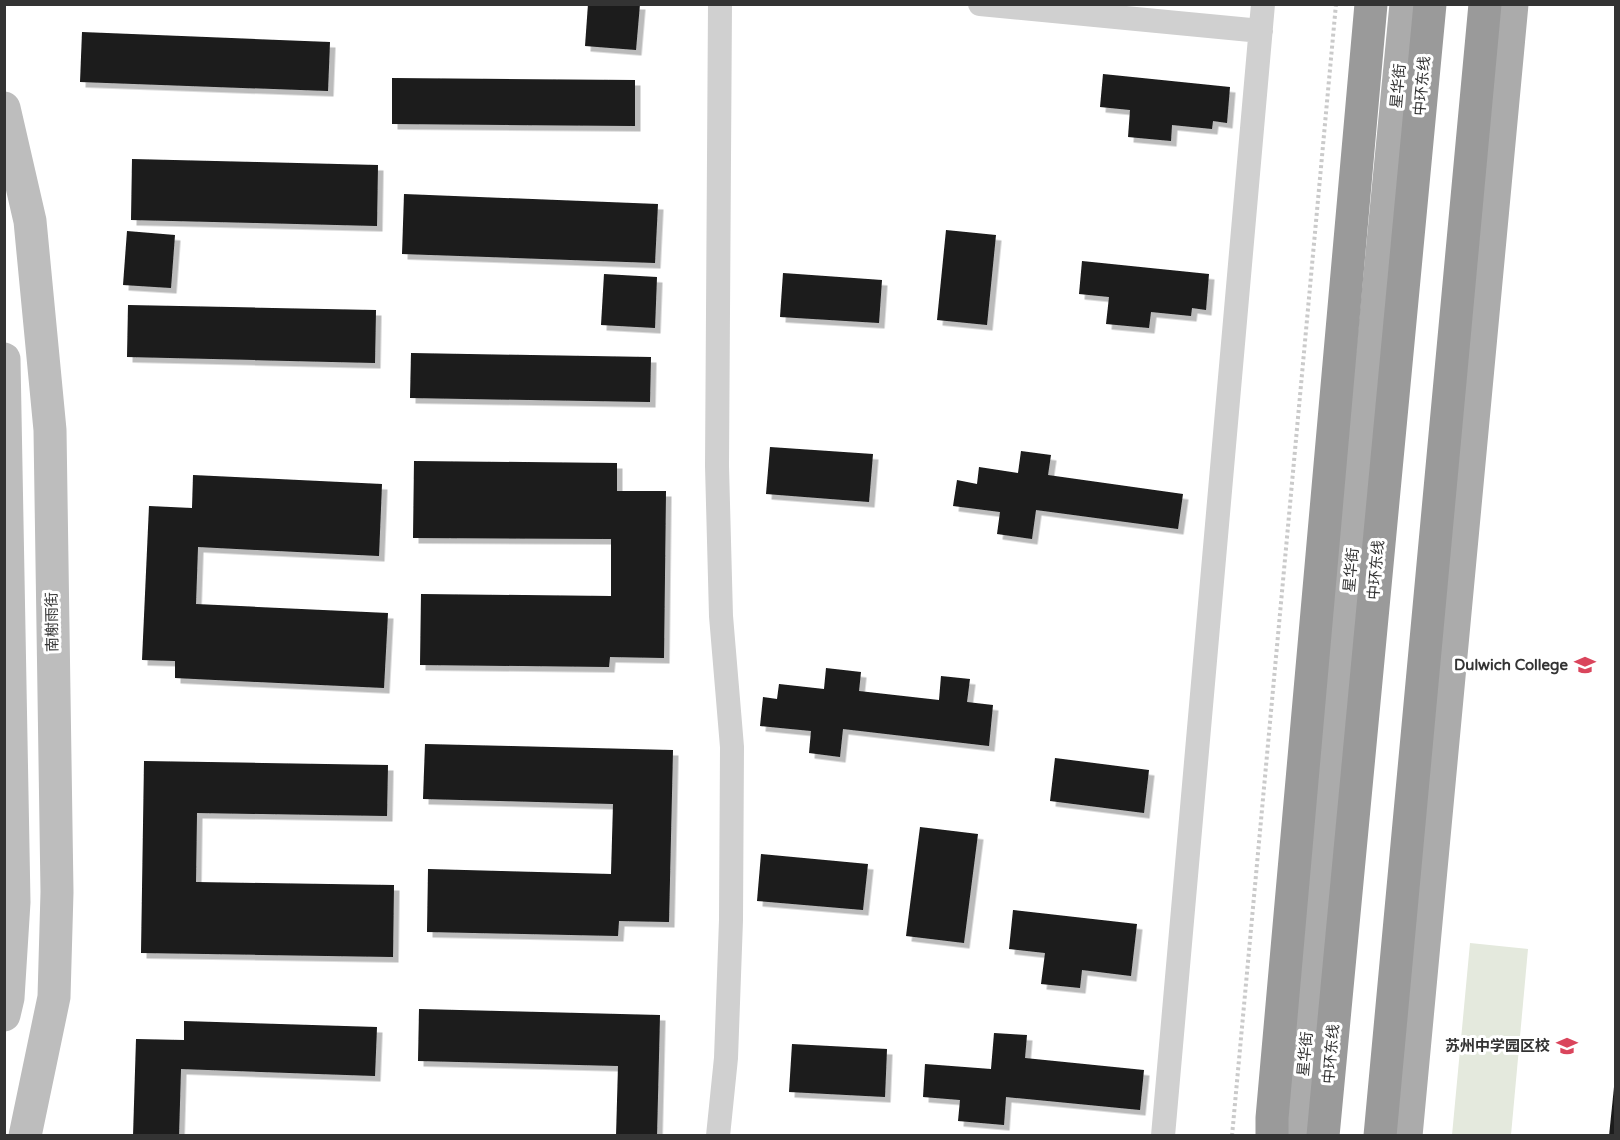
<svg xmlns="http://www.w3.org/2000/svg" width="1620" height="1140" viewBox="0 0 1620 1140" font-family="'Varela Round','Noto Sans SC',sans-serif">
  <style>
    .green { fill: #e4e9dd }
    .building { fill: #1a1a1a; filter: url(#shadow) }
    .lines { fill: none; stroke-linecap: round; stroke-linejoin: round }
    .path { stroke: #cacaca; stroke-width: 4; stroke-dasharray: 3 3; stroke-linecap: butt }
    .street { stroke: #d0d0d0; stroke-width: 24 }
    .secondary { stroke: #bdbdbd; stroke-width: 33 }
    .primary { stroke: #ababab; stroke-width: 33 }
    .highway { stroke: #9a9a9a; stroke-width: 33 }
    .labels { text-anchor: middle; stroke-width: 6; stroke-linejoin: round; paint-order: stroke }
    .street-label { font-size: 15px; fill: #333; stroke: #fff }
    .poi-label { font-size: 15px; font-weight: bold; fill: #333; stroke: #fff; text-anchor: end }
  </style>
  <defs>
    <filter id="shadow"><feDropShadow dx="5.5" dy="5.5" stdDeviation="0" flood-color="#0004"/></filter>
  </defs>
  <rect width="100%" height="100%" fill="#fff"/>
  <path class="green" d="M1470,943L1528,949L1511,1135H1452Z"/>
  <path class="building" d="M588,4H640L636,50L585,46Z
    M82,32L330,42L328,91L80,82Z
    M1103,74L1230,87L1227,123L1213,121L1212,129L1172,125L1171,141L1128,137L1130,110L1100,107Z
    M392,78L635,80V126L392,124Z
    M132,159L378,165L377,226L131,220Z
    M404,194L658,204L655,263L402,254Z
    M946,230L996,235L987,325L937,320Z
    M127,231L175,235L171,288L123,285Z
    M1082,261L1209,274L1206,310L1192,308L1191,316L1151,312L1149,328L1106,324L1109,297L1079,294Z
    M783,273L882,280L879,323L780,317Z
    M604,274L657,277L655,328L601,325Z
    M128,305L376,310L375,363L127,357Z
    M411,353L651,357L650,402L410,398Z
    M770,447L873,454L869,502L766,494Z
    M1021,451L1051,455L1048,475L1183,494L1178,529L1036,510L1032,539L997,534L1000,512L953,506L957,480L977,484L979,467L1018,473Z
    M414,461L617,463V491H666L664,658L610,657L609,667L420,665L421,594L611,596V539L413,538Z
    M193,475L382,484L379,556L198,547L196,604L388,613L384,688L175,678V661L142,660L149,506L192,508Z
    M826,668L861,672L859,691L939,700L941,676L970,679L967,702L993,705L989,746L843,729L840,757L809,753L811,731L760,726L763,697L777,699L779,684L824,689Z
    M425,744L673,750L669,922L619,921L618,936L427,932L428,869L611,874L613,804L423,799Z
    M1055,758L1149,770L1144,813L1050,801Z
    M144,761L388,765L387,816L197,813L196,882L394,885L393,957L141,953Z
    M920,827L978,834L964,943L906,936Z
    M761,854L868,864L863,910L757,901Z
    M1013,910L1137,924L1131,976L1082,970L1080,988L1041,984L1045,953L1009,949Z
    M419,1009L660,1015L657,1136H616L618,1066L418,1061Z
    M184,1021L377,1027L375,1076L181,1069L179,1136H133L136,1039L184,1040Z
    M994,1033L1027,1035L1025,1058L1144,1070L1140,1110L1006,1097L1004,1125L958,1121L960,1100L923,1097L925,1064L991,1069Z
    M792,1044L887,1049L885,1097L789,1092Z
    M1614,1087H1616V1136H1609Z"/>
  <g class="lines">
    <path class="path" d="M1232,1136L1336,4"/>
    <path class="street" d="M980,4L1261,31
      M718,1136L726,1058L731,920L732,747L721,616L717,466L720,4
      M1163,1136L1263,4"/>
    <path class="secondary" d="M4,108L30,221L50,430L57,892L54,997L25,1136
      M4,359L14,902L8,998L4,1015"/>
    <path class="primary" d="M1297,1136L1406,4
      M1406,1136L1512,4"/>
    <path class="highway" d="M1272,1136V1118L1371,4
      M1323,1136L1430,4
      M1380,1136L1485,4"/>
  </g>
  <defs>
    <symbol id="school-bare" viewBox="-9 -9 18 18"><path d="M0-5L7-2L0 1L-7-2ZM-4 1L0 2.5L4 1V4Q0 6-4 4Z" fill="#da455c" stroke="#fff" stroke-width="2.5" paint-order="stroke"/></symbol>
  </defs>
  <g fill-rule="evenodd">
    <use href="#school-bare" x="1570" y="650" width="30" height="30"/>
    <use href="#school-bare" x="1552" y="1031" width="30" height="30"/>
  </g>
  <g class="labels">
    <g class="street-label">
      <text transform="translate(1398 86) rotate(-85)" y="5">星华街</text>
      <text transform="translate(1422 86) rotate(-85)" y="5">中环东线</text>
      <text transform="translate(1351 570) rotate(-85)" y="5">星华街</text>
      <text transform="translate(1376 570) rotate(-85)" y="5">中环东线</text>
      <text transform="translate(52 622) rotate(-91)" y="5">南榭雨街</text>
      <text transform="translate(1305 1054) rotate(-85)" y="5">星华街</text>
      <text transform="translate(1331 1054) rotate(-85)" y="5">中环东线</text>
    </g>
    <g class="poi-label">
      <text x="1568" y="670">Dulwich College</text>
      <text x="1550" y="1051">苏州中学园区校</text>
    </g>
  </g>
  <rect width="1620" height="1140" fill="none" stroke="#333333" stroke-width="12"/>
</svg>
